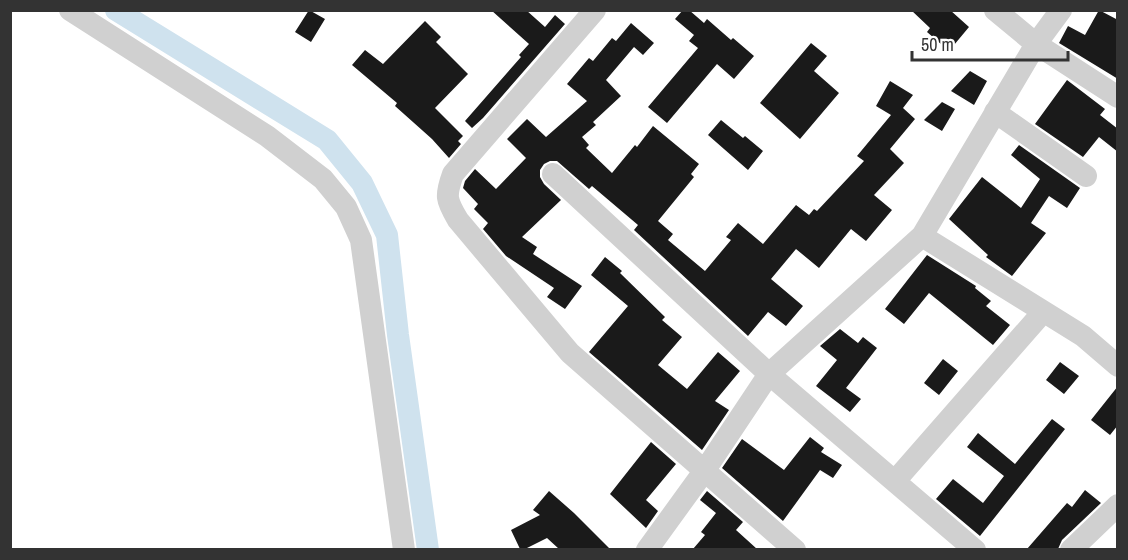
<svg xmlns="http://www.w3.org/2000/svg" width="1128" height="560" viewBox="0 0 1128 560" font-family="'Archivo Narrow',sans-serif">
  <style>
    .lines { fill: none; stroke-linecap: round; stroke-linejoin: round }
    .canal { stroke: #cfe2ee; stroke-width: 22 }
    .building { fill: #1a1a1a }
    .minor { stroke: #d0d0d0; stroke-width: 22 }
  </style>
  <rect width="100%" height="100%" fill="#fff"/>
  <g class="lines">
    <path class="canal" d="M116,10L327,140L362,183L387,235L398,335L428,550"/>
  </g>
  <path class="building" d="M309,10L325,19L311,42L295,32Z
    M491,10H526L545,27L555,15L565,24L483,118L472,128L465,121L521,57L519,55L529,44Z
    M683,10H689L704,23L707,19L731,40L733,38L754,56L734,79L717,64L667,123L648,107L698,48L689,41L694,35L675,19Z
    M911,10H950L969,27L949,51L927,32L930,28Z
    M1099,10L1118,20V79L1059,43L1068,26L1085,35Z
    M425,21L441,37L436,42L468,74L435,108L463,136L458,141L461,144L449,158L432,139L395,106L397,103L352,65L365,50L383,64Z
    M631,23L654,43L643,55L634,47L606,80L621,96L593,122L596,125L582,137L589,145L586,148L612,173L635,145L637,147L653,126L699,164L691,174L694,177L658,221L673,234L668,240L705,271L731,240L726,237L738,223L763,244L796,205L809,215L814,209L817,211L864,161L857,156L891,115L876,106L890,81L913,95L903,108L915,119L890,149L904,163L874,195L892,210L866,241L851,229L819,268L796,249L771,279L803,306L786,326L768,312L748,336L634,230L638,225L592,186L589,189L557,161H550L544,164L540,170V177L544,184L561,200L522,237L537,247L533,254L582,286L565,309L547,297L554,288L506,256L483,229L488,223L474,209L478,204L463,188L465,181L475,169L496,189L526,158L507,139L527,119L546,137L587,101L567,84L589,58L593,61L612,38L616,41Z
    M811,43L827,56L814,71L839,93L800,139L760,103Z
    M970,71L987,81L974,105L951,91Z
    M1067,80L1105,109L1100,115L1118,129V152L1099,137L1083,157L1035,124Z
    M942,102L955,109L942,131L924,120Z
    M721,120L743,138L745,136L763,151L748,170L708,135Z
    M1019,145L1080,188L1067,208L1049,196L1031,223L1046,233L1012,276L986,257L988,255L949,219L982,177L1021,208L1040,179L1011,155Z
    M927,255L976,286L975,288L991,301L986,306L1010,325L993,345L929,293L904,324L885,309Z
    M605,257L622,271L620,273L665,317L662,320L682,337L658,365L687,389L718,352L740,371L715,401L729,410L702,450L589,352L628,306L591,275Z
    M840,329L858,343L863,337L877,348L846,388L861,399L850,412L816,386L837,360L820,346Z
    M943,359L958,371L939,395L924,383Z
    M1060,362L1079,376L1064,394L1046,380Z
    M1118,386V425L1110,435L1091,420Z
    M1052,419L1065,429L980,536L936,499L953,479L983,503L1004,476L967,447L978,433L1015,464Z
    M810,437L824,448L821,452L842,465L833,478L820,470L783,521L722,468L742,439L784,470Z
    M651,442L676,464L646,500L658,511L646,528L610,494Z
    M1085,490L1101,503L1062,540L1058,549H1027L1067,503L1072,507Z
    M549,491L574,513L610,549H559L547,538L525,549H520L511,530L540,515L533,510Z
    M707,491L743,522L736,530L757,549H693L705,535L701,532L716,513L700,500Z"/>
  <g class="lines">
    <path class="minor" d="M70,10L267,136L323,179L346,207L361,240L404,550
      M595,10L453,174C445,196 446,200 458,220L570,353L795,550
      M995,10L1036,44L1118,97
      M995,112L1086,176
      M553,174L769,374L975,550
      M922,236L1083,336L1118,366
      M895,481L1043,312
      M647,550L705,470L769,374L922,236L1036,44L1061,10
      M1071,550L1118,505"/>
  </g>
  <rect width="1128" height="560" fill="none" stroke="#333333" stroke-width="24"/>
  <path d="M912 51v9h156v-9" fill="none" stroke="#333333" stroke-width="3"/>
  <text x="921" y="51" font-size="18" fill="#333333" stroke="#ffffff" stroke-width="4.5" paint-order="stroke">50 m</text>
</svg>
